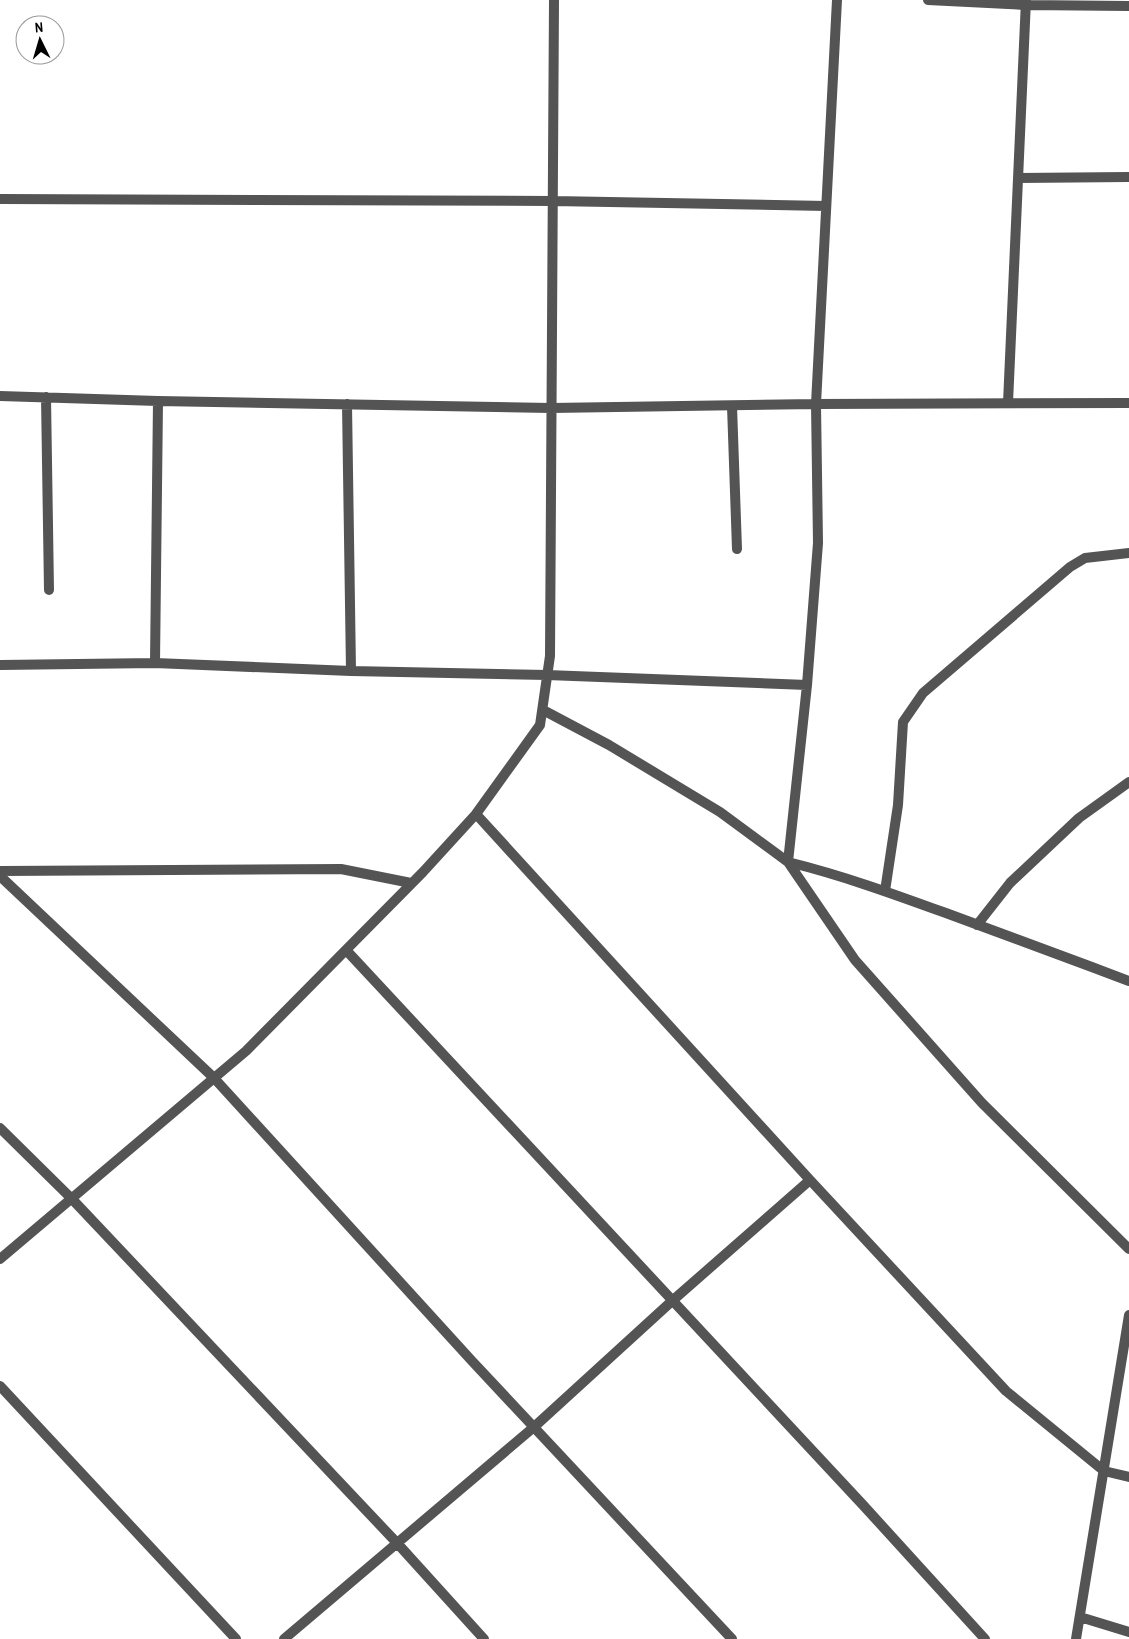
<svg xmlns="http://www.w3.org/2000/svg" width="1129" height="1639" viewBox="0 0 1129 1639" font-family="'Archivo Narrow',sans-serif">
  <style>
    .lines { fill: none; stroke-linecap: round; stroke-linejoin: round }
    .lane { stroke: #545454; stroke-width: 10 }
    .street { stroke: #545454; stroke-width: 10 }
  </style>
  <rect width="100%" height="100%" fill="#fff"/>
  <g class="lines">
    <path class="lane" d="M732,406L737,549"/>
    <path class="street" d="M928,0L1026,5L1129,6
      M1018,178L1129,177
      M0,199L553,201L826,206
      M0,396L158,401L551,408L816,404L1129,403
      M46,397L49,590
      M1008,403L1026,0
      M347,404L351,671
      M155,663L158,401
      M0,665L155,663L351,671L547,675L807,685
      M543,710L609,745L720,812L788,862L855,960L982,1103L1129,1249
      M476,814L810,1180L1006,1391L1104,1471L1129,1477
      M788,862L807,685L818,543L816,404L837,0
      M788,862C845,876 899,896 954,916C1013,938 1071,959 1129,981
      M0,871L341,869L411,883
      M0,876L214,1078L472,1361L732,1639
      M885,891L898,805L903,722L923,693L1070,567L1085,558L1129,553
      M977,925L1010,883L1079,818L1129,782
      M346,950L863,1505L985,1639
      M0,1128L72,1199L397,1543L484,1639
      M0,1259L246,1051L423,872L476,814L540,725L550,656L554,0
      M0,1386L236,1639
      M1080,1617L1129,1632
      M284,1639L534,1427L672,1301L810,1180
      M1076,1639L1129,1315"/>
  </g>
  <g transform="translate(40 40) rotate(355)"><circle r="24" fill="#ffffff" stroke="#999999"/>
  <path d="M0-4L9 19L0 12L-9 19Z" fill="#000000"/>
  <text y="-8" font-size="14" font-weight="bold" text-anchor="middle" fill="#000000">N</text>
  </g>
</svg>
